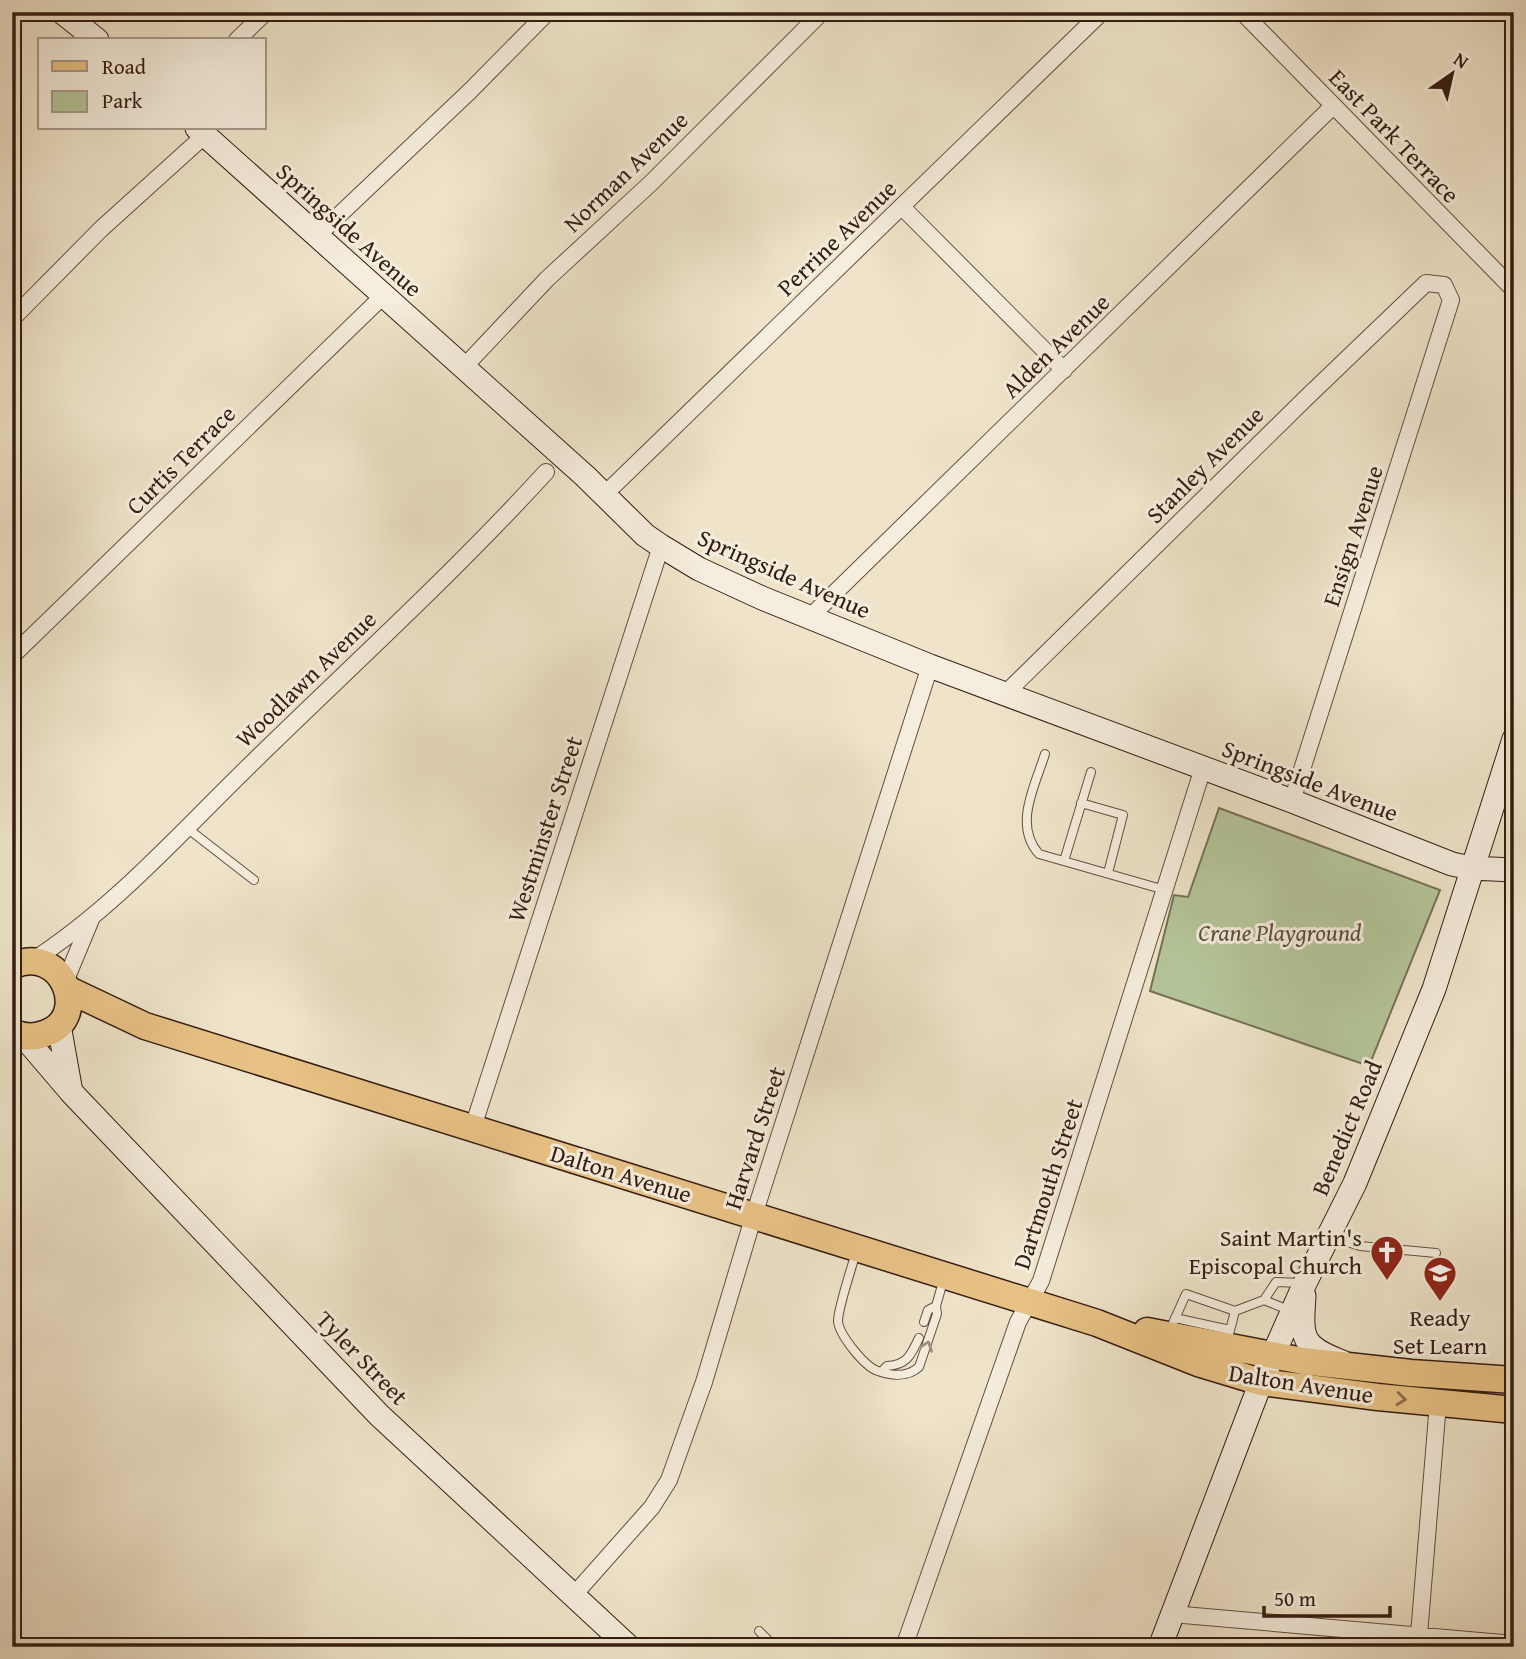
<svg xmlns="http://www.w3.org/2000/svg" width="1526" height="1659" viewBox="0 0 1526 1659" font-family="'Gentium Book Plus',serif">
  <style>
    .green { fill: #b5c59a; stroke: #757056; stroke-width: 2 }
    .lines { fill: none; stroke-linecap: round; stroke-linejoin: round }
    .lane-casing { stroke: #644e40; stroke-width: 10 }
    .street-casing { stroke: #644e40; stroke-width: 18 }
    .secondary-casing { stroke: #351c12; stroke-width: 25 }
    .primary-casing { stroke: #351c12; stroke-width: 29 }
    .lane { stroke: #f5eddd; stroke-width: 8 }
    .street { stroke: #f5eddd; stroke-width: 16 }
    .secondary { stroke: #f5eddd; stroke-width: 23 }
    .primary { stroke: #e8c285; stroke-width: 26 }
    .oneway { stroke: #9f8f82 }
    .oneway2 { stroke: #8e6f4c }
    .labels { text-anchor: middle; stroke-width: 6; stroke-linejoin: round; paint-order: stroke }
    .street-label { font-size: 24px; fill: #351c12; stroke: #f5eddd }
    .park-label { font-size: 24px; font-style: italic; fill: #5b4f3b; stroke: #f5eddd }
    .poi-label { font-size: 24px; fill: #351c12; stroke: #f5eddd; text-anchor: end }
  </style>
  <rect width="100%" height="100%" fill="#efe4ca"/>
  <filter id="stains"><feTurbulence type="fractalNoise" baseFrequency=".00286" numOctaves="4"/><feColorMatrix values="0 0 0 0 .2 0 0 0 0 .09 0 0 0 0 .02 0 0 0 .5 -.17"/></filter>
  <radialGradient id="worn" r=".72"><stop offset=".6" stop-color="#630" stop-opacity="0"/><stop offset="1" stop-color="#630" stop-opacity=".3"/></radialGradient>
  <path class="green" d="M1219,808L1440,890L1369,1066L1150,991L1174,895L1188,897Z"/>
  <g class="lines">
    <defs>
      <path id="lane" d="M1045,754C1035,786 1013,825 1039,854L1165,890
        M1081,803L1123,815L1108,873
        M187,828L254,880
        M1064,861L1091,772
        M1331,1237L1360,1246L1436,1253
        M856,1252C852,1267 838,1308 838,1321C839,1335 865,1367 878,1371C892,1376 908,1377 919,1367L937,1314L936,1306L944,1278
        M1264,1300L1276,1282L1302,1283
        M1235,1311L1264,1300L1291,1311
        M1175,1318L1230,1330
        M924,1322L928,1310L936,1306
        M1169,1332L1186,1294L1235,1311L1227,1342
        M12,1335V1337
        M882,1371L887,1366C907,1365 911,1355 919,1338
        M759,1631L775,1647"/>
      <path id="street" d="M1242,12L1514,290
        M237,40L266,12
        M902,207L1064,370
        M317,236L470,91L548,12
        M12,319L101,229L205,135
        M464,367L547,279L651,183L822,12
        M604,495L1102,12
        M810,617L1333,106
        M12,656L383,296
        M1005,694L1305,399L1426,283L1444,285L1451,300L1292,801
        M32,961C114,908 179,834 248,767C348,669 452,575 546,472
        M65,982L92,917
        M473,1127L661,546
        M573,1596L652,1507L669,1480L704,1382L754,1215L930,666
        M1172,1614L1514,1644
        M904,1647L1018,1322L1041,1281L1203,768
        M1418,1647L1438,1403"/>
      <path id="secondary" d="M62,12L97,40
        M197,128L585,476L645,535L661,546L699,569L762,598L930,666L1292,801L1452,864L1471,868L1514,870
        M59,1025L71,1092
        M24,1037L71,1092L379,1415L629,1647
        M1304,1296C1301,1339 1301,1346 1342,1362
        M1160,1647L1261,1382L1305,1283L1355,1183L1434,989L1514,739"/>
      <path id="primary" d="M12,966C62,942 93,1018 44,1034C33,1038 22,1037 12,1032
        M67,989L145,1026L1097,1323L1198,1363L1261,1382L1378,1397L1514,1410
        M1147,1331L1303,1361L1411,1373L1514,1380"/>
    </defs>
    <use href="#lane" class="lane-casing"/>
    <use href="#street" class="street-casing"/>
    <use href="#secondary" class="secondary-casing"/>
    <use href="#primary" class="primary-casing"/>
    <use href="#lane" class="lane"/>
    <use href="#street" class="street"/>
    <use href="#secondary" class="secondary"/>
    <use href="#primary" class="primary"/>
  </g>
  <defs><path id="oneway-chevron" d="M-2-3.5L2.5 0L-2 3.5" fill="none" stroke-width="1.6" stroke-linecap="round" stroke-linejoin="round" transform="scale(1.75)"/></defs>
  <use class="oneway" href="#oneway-chevron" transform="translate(927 1346) rotate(-70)"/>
  <use class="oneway2" href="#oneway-chevron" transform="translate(1401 1399) rotate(6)"/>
  <defs>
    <symbol id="church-pin" viewBox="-11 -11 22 30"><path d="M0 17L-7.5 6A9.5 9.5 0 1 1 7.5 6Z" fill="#8f2418" stroke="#f5eddd"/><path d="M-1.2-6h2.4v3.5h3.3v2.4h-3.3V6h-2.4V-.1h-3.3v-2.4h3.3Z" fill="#fff"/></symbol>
    <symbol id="school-pin" viewBox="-11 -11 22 30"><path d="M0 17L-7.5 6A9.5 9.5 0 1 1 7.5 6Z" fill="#8f2418" stroke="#f5eddd"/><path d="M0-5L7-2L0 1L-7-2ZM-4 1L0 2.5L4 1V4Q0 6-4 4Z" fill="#fff"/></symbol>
  </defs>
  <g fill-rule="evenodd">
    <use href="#church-pin" x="1368" y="1233" width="38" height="52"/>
    <use href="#school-pin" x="1421" y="1254" width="38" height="52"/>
  </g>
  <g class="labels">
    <g class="street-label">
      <text transform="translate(1394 136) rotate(46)" y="8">East Park Terrace</text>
      <text transform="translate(626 172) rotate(-44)" y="8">Norman Avenue</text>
      <text transform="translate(349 230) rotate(42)" y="8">Springside Avenue</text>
      <text transform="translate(837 238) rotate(-44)" y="8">Perrine Avenue</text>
      <text transform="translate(1056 346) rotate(-44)" y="8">Alden Avenue</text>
      <text transform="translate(181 460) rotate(-45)" y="8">Curtis Terrace</text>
      <text transform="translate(1205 465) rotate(-45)" y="8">Stanley Avenue</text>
      <text transform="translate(1353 536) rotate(-72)" y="8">Ensign Avenue</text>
      <text transform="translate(784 574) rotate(24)" y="8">Springside Avenue</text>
      <text transform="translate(306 679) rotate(-44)" y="8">Woodlawn Avenue</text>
      <text transform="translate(1310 781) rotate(21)" y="8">Springside Avenue</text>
      <text transform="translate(545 829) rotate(-72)" y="8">Westminster Street</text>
      <text transform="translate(1347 1128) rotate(-67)" y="8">Benedict Road</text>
      <text transform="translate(755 1138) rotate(-72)" y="8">Harvard Street</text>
      <text transform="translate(621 1174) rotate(17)" y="8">Dalton Avenue</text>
      <text transform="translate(1048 1184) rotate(-72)" y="8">Dartmouth Street</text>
      <text transform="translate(362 1358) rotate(46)" y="8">Tyler Street</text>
      <text transform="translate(1301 1384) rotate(9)" y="8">Dalton Avenue</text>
    </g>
    <g class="park-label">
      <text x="1280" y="941">Crane Playground</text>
    </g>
    <g class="poi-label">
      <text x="1362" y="1246">Saint Martin's<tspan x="1362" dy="28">Episcopal Church</tspan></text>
      <text x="1440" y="1326" text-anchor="middle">Ready<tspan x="1440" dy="28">Set Learn</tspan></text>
    </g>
  </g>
  <rect width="1526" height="1659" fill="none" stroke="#efe4ca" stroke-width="42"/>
  <rect x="14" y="14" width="1498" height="1631" fill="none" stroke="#351c12" stroke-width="3.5"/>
  <rect x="21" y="21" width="1484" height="1617" fill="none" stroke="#351c12" stroke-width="2"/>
  <rect x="38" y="38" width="228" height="91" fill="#f5eddd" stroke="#a8998c" stroke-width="2"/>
  <rect x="52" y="61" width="35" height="10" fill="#e8c285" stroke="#a8998c" stroke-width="2"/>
  <text x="102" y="74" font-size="21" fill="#351c12">Road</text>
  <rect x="52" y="91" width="35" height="21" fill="#b5c59a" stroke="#a8998c" stroke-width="2"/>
  <text x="102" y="108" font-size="21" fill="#351c12">Park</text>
  <g transform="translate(1452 74) rotate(34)" stroke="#f5eddd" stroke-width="5" paint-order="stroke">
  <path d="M0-5L12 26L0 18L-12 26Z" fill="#351c12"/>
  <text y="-10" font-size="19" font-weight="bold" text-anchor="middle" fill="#351c12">N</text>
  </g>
  <path d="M1264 1606v10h126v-10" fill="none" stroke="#351c12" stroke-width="3.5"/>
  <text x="1274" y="1606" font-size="21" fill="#351c12" stroke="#f5eddd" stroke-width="5" paint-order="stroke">50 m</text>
  <rect width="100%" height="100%" filter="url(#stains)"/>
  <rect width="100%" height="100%" fill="url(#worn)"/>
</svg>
